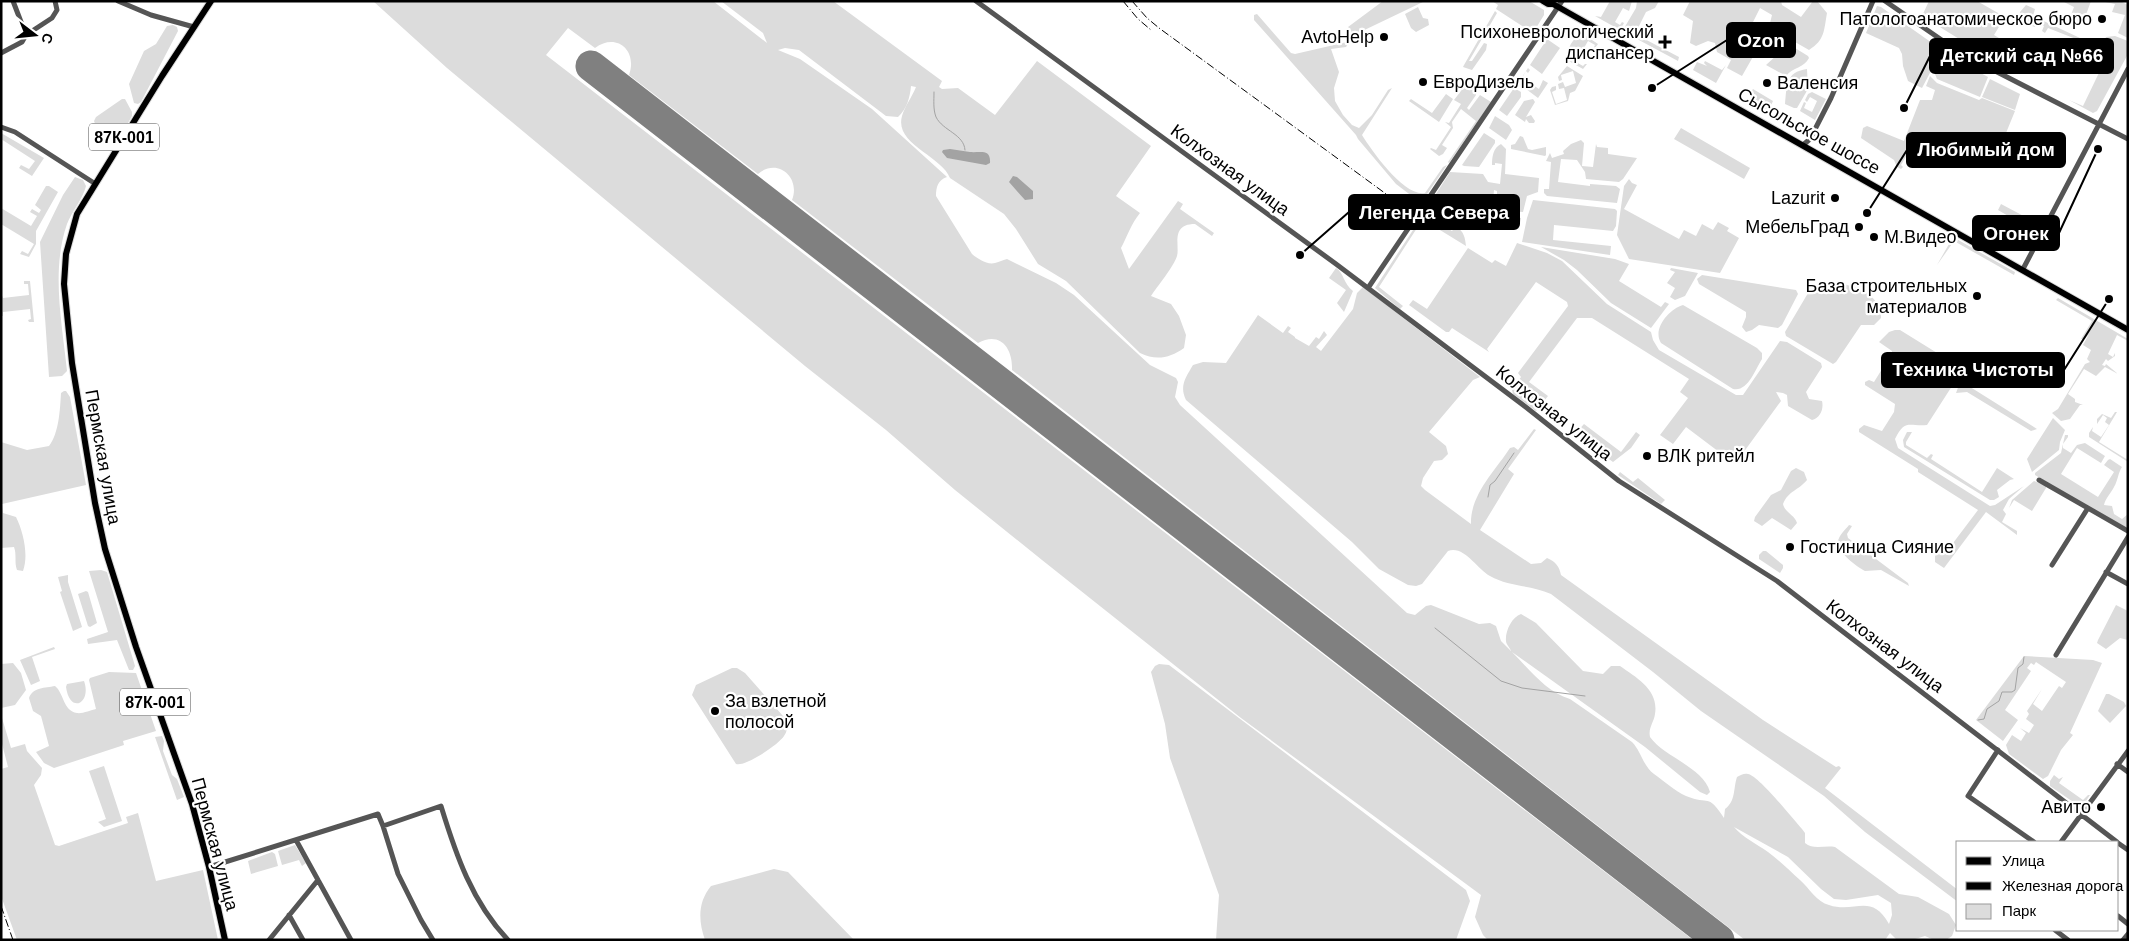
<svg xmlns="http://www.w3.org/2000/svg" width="2129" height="941" viewBox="0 0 2129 941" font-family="Arial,sans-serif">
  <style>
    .green { fill: #dcdcdc; fill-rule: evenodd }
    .water { fill: #a3a3a3 }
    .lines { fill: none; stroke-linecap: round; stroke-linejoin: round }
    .stream { stroke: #a3a3a3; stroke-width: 1 }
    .runway { stroke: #808080; stroke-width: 31 }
    .major-casing { stroke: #dbdbdb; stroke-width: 8 }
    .minor { stroke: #555; stroke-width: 5 }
    .major { stroke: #000; stroke-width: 6 }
    .rail { stroke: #000; stroke-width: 1; stroke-dasharray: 8 2.5 1 2.5; stroke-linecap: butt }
    .poi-dot { fill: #000; stroke: #fff; stroke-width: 2 }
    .labels { text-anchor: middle; stroke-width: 4.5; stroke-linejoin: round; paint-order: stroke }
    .shield { fill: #fff; stroke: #4c4c4c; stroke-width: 1 }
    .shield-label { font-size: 16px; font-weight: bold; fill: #000 }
    .poi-label { font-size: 18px; fill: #000; stroke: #fff; text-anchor: end }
    .street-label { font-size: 18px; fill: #000; stroke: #fff }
    .leader { fill: none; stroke: #000; stroke-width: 2 }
    .callout-dot { fill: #000; stroke: #fff; stroke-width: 2 }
    .callout { fill: #000; stroke: #000; stroke-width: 2 }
    .callout-label { font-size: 19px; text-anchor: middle; font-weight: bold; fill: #fff }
  </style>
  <rect width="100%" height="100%" fill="#fff"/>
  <path class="green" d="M373,1H713L767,43L763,33L721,1H833L942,81L939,87L942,89L958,88L995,115L1037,61L1151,146L1116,196L1140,213C1131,224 1128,235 1121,248L1129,269L1178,201L1183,204L1180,209L1214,233L1212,236L1195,224C1170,224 1180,246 1177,256C1174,266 1157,287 1151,296L1171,304L1179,316L1186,335L1184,348C1170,358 1156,361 1140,353L1066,281L1038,264L1016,229L1004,214L950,178C942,156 894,144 902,116C905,106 912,97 916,87L911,86C910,97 907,109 898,117L886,116L799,50L785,48L778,50L800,59L872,109L947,177C938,180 936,187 936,196L972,254C978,259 987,265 995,263C1000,262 1002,260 1007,259L1056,283L1074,295L1150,365L1176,378L1178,382L1175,397L1180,405L1407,613L1415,615L1426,606L1431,605L1479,624L1490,623L1496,626L1501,641L1511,651C1510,648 1506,644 1506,641C1505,631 1512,617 1521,614L1536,623L1583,671L1603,674L1611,666H1620C1637,678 1659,690 1655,714C1654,722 1648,728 1650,737C1664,757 1703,767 1710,792L1707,795L1700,792L1645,747L1512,652C1530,670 1546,692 1570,699L1632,742C1641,751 1643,766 1654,774C1664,781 1675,791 1686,796C1710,806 1707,792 1724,818L1725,809C1736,801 1733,789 1737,777C1741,775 1744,773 1748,774C1759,776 1792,818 1802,829L1805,833V843C1813,850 1825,845 1835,847L1899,894L1918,897L1949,914L1956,925L1952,936L1946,940H1934L1925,936L1912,940H1897L1890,933L1885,940H1745L1012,370C1013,348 1000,331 978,343L792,200C801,177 777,157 758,174L629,75C638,50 616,32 595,48L568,28L546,55L1693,940H1488L1483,935L1475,917L1481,895L1241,718L1042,560L955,490L886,430L805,366L447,68ZM1734,827L1788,857L1821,889L1834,899L1846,900L1878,895L1891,903L1892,915L1889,924C1871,892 1855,914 1829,905C1817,902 1809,888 1800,880C1790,871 1779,860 1768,852C1757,844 1742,837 1734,827Z
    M1383,1H1425L1354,35L1348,27Z
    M1492,1H1529L1544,10V15L1533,33L1496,9L1498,5Z
    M1610,1H1632L1629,11L1623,8L1615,22L1620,25L1622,22L1624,23L1620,30L1595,16L1601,17Z
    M1637,1H1659L1655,8L1646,12L1635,34L1679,57L1678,61L1624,32L1623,30L1636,8Z
    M1690,1H1781L1782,5L1801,17L1813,1H1817L1827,13C1824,30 1825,40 1809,50L1769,27L1772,15L1760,8L1753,22L1808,56L1809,58C1804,68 1793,67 1786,76L1766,65L1778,54V52L1776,50L1772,51L1767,58L1740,43L1739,46L1754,55L1742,76L1727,68L1731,60L1717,52L1715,43L1708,41L1696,46L1690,43L1693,21L1683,15Z
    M1929,1H1977L2005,17L1994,35L2009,44L1998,63L1922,16Z
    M2062,1H2091L2083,23L2079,24L2069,20L2074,7Z
    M2100,1H2120L2128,5V38L2118,33L2125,15L2112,12L2115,4Z
    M2026,5L2035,9L2033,16L2080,38L2081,41L2048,28L2045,33L2042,31L2044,26L2037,23L2035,27L2019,21L2020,12Z
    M1877,6L1881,7L1942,50L1922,88L1908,81L1903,66L1902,54L1899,48L1866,33Z
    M1418,7L1423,18L1428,19L1429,25L1416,32L1411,28L1405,14Z
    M1495,11L1497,13L1469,61H1472L1484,43L1487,44L1486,50L1472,70L1463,67L1464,65Z
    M1257,14L1291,53L1295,54L1347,42L1348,44L1346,47L1331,49L1339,72L1334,88L1335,101L1343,115L1352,125L1359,128L1372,115L1388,90L1392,88L1362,135C1372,151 1404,197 1425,193L1443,167L1447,165L1421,203L1396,184L1358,139L1356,135L1254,20V15Z
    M173,25L177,27L178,31L141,102L138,104L134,103L129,84L144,51L156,44L167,26Z
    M1583,34L1598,44L1595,48L1594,47L1595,45L1588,41L1576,62L1583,66L1585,64H1587L1583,69L1567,60C1567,49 1572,37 1583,34Z
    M2115,36L2128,41V54L2097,111L2093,113L2069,100L2083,106L2109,52L2101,49L2106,37Z
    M1547,39L1560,48L1542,74L1530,65Z
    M1946,59L1953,63L1955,59L1988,77L1980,97L1937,79L1935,74L1938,66L1944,64Z
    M1705,61L1722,70L1726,65L1716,83L1693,70L1697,62L1707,66L1704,63Z
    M1567,66L1583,76L1575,91L1570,93L1568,101L1555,105L1550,90L1552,87L1556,86V90L1552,92L1556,104L1567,100L1564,88L1559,89L1558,84L1563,82L1565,87L1576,83L1573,71L1561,75L1562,80L1559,81L1558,77Z
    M1528,68L1530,70L1528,73L1526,71L1522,78L1539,89L1543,80L1548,83L1538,98L1518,83Z
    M1807,69L1808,89L1797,108H1794L1785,104C1787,86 1785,72 1807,69Z
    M1930,76L1937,83L1979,100L1982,98L2015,111L2006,133H2002C2000,150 1992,163 1974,157L1973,148L1945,136L1940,148L1927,144L1912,146L1901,165L1903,167L1901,169L1897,167L1894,160L1861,138L1863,128L1867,126L1904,141L1920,100H1932L1935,90L1926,86Z
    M1990,79L2020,94L2015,110L1982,97Z
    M1464,87H1469L1476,92V95L1467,108L1469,110L1480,95L1491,102L1449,163L1448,162L1476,121L1461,109L1452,122L1453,128L1442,145L1447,148L1443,154L1439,156L1430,149L1431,148L1436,150L1451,127L1445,122L1449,123L1461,104L1454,100Z
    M1514,88L1521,92V97L1507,116L1499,110Z
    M1753,89L1773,101L1768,112L1752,104L1756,95L1751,92Z
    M1812,92L1826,99L1815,120L1800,111L1804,102L1806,103L1804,108L1812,112L1817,101L1810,97L1807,102L1805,100L1808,94Z
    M1446,94L1453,99L1439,122L1409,101L1411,99L1432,113Z
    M122,99H125L132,112V116L118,140L110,145L99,134L94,121L96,117Z
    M1533,99L1535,102L1526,117L1531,115L1535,121L1534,123H1529L1526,119L1525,122L1515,115L1524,101Z
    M1495,116L1509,125L1512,130L1506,140L1489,128Z
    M1681,128L1750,168L1744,179L1674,139Z
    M1,133L44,158L32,176L19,168L21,165L29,169L35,161L1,139Z
    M1484,133L1495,140V143L1479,167L1464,166L1462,165Z
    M1520,136L1523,137L1528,149L1532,150L1546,147V155L1545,156L1511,149V145L1515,144Z
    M1581,140L1584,143L1582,166L1593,167L1596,144L1597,147L1608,148V154L1637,158L1623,179L1619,182L1586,179L1585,172L1577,160L1561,159L1558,182L1590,186V184L1616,186L1620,189L1617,203L1547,196L1544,193V189H1549L1551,162L1546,161L1550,153L1552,158L1564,154L1563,151L1571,144Z
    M1501,144L1506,149L1505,174L1539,178L1538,192L1527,196L1523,212L1497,210V191L1494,190L1492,215L1521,218L1520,223L1488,221L1489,211L1463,208L1436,199L1429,210L1427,208L1450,172L1483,174L1488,182L1500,184L1502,164L1495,163V165H1492C1492,157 1493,148 1501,144Z
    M75,177L83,180L86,186C83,199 72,211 67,224C51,270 62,323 67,371L62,376L49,377L40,242L63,195Z
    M1629,179L1632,183L1637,185L1624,209L1679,239L1684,230L1696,236L1702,224L1713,230L1718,222L1729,228L1727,231L1739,238L1720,273L1629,259L1617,235L1624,186Z
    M46,186H49L58,192L36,231V244L29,257L20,254L22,251L28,254L34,244L1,224V208L31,226L37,216L30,212L32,209L39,213L41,210L35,205Z
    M1533,200L1615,209L1617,211L1616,226L1613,231L1554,225L1553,240L1611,246L1610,255L1522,242L1527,218Z
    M2001,204L2037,223V227H2027L1998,210Z
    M1423,213L1452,231L1456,226C1464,232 1465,237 1466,246L1422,219L1421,217Z
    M1415,227L1417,228L1379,287L1403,306L1400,309L1375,288Z
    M1953,237L2015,272L2014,275L1954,241L1937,265Z
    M1517,243L1547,253L1562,261L1607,304L1651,332L1653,340L1659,350L1736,395H1743L1780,341L1787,342L1821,363L1822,367L1806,392L1809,399L1822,401C1824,409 1820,418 1812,420L1788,406L1787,395L1783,393L1776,392L1781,401L1735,464L1686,427L1673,444L1660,435L1688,398L1680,392L1689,379L1592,318H1577L1529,382L1548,396L1536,411L1513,394L1512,390L1521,377L1518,373L1568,306L1567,302L1536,282L1487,349L1489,352L1452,328L1449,332H1446L1409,305L1413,300L1427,309L1468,248L1492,263L1495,260L1506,266Z
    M1541,247L1615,259L1629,264L1619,281L1661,307L1665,302L1669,304L1651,328L1611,303L1577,270L1564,260Z
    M1336,268C1344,273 1343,283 1353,291L1344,312L1337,303L1346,290L1329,278Z
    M1671,268L1698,273L1685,296L1675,300L1670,297L1675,288L1667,283L1675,272L1670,270Z
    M1702,275L1796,290L1798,294L1782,325L1778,328L1759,325L1752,330L1746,332L1742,327L1746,317V312L1699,284L1697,279Z
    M24,281H30L34,322H29L28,320L31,319L30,309L3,312V316H1V293L3,298L29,295L28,284H24Z
    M1839,284C1858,285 1882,297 1881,318L1874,325H1861L1836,362L1833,364L1786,336L1785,332L1811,288L1820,284Z
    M1363,287L1480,377L1473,380L1429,432L1446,446L1448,454L1442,460L1434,461L1423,478L1421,486L1425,490L1471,524C1470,495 1495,471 1510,448L1514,447L1518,450L1534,429L1536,430L1508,469L1514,474L1480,530L1531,564L1541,563L1547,558C1556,562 1559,566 1561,575L1763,720L1836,767L1839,766L1841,768L1825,788L1958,890V902L1865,832L1824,796L1701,711L1653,672L1551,594C1531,585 1509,587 1490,576C1477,569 1464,545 1448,551L1422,584L1416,586L1408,585L1379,569L1352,542L1186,400C1179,386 1186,377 1193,365L1203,362L1226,363L1258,315L1283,333L1288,326L1291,328L1288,332L1295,337V338L1309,346L1316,337L1319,339L1324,331L1327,335L1316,347L1321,351L1353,309L1357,293Z
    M2058,298L2128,339V341L2117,335L2108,354L2113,357L2115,353V356L2108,361L2106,359L2102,365L2105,366L2106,364L2118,374L2105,367L2096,376L2084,369L2068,394L2075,399V402L2083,405H2080L2070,419L2061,421L2052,413L2058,409L2085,364L2090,362L2087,359L2091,350L2083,345L2089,334L2085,339H2081L2092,321L2056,300Z
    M1683,305L1757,348L1762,353V359C1755,370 1748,392 1733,389L1661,343C1652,329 1669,309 1683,305Z
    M1895,330H1900L1963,369L1927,425C1910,427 1905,418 1895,439L1898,448L1990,506L1995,505L2024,486L2009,499L2003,510L2006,514L2002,522L2017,531V535L1986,512L1944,568L1935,562V556L1941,549L1947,551L1978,510L1918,472V469L1859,432V429L1864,425L1882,431L1894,412L1895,404L1865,385V382L1869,380L1874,382L1892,353V351L1879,342L1889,332Z
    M1964,384L1967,385L2037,429L2031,431L1967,392L1956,393L1959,385Z
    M64,391H66L70,397L86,485L2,504L3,513L16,517C23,531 29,555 23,571L17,570C14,562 17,555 14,547L1,548V442L27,450L49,446C59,433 60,410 61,393Z
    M2115,412H2117L2099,442L2128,460V462L2089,437V433L2093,427L2092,431L2101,437L2109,425L2105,422L2107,418L2103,415L2097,424V419L2102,414L2111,418Z
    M2053,418L2065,430L2060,442L2059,450L2032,472L2027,459Z
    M1584,424L1621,452L1636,432L1640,435L1631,448L1613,462L1575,434Z
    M1907,432H1912L1906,442V445L1927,458L1931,454L1933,455L1931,459L1982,492L1997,468L2014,479L2010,480L1997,490L1999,497L1994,500H1990L1904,447L1903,440Z
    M2065,435H2068V437L2063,444V448L2071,453L2077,445L2085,443L2105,456L2101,463L2077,448L2061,474L2098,497L2114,472L2104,465L2108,460L2110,459L2122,467C2118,473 2118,480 2114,487C2111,493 2105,499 2104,505L2112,506L2114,514L2122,519L2128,514V528L2093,510L2035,475V473L2061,453Z
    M1796,468L1804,472L1807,480C1799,490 1788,491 1783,504C1785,513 1795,515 1797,523L1791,530L1772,518L1762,526L1754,521L1755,517L1771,495L1781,490L1791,471Z
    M1620,472L1633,482L1638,478L1665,500L1661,504L1618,475Z
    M2034,481L2046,486V488L2032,511L2014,500L2009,508L2012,500Z
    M1849,525L1852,526L1847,534L1848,538L1908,583L1909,586L1881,570L1865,571C1856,566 1838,553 1838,542C1838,536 1846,529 1849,525Z
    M1763,551H1766L1783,565V568L1780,573L1759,559V555Z
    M101,570L107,572L135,666L133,670H129L117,640L88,644L87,639L108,632L89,571Z
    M68,575V582L82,627L73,631L60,592L62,591L58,577Z
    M86,591L88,592L97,623L90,627L88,626L78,594Z
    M2116,605L2128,611V640L2120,638L2106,649L2097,643L2098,640Z
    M54,647L55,649L32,657L40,681L31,685L20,660Z
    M2024,656L2093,660L2102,663L2070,733L2073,735L2061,750L2048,776L2043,779L2009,754L2006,745L2012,735L2021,741L2026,733L2020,728L2029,733L2034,725L2026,719L2029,714L2027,711L2042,689L2033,704L2042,711L2059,686L2062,688L2066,682L2036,662L2034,665L2031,663L2027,668L2031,671L2005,710L2018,720L2003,741L1976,720Z
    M13,663L21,673L26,690L15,705L1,708V664Z
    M1159,664L1169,665L1466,890L1470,901L1456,940H1216L1219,895L1170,758L1165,724L1151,672L1155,666Z
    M732,668H737L745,673L783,716L788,724C787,728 787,732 784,736C779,744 746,767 736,764L692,695L696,685Z
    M109,672L136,673L156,731L123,741L124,745L54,768L44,763L36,752L49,746L41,716L33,711L29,698C33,687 45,688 55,686C64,693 63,711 77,713C82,714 91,710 96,709L89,680L90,678Z
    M84,681C92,703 70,715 66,687L67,684Z
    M2106,694H2109L2124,702L2126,706L2110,723L2098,711Z
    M2,718L11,748L25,744L27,751L42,768L41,775L34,785L55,845L59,846L128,823L126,817L138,813L156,881L203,870L218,940H17L1,896V769L8,767L1,740Z
    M162,736L164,741L163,751L172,775L177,779L184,797L177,800L155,737Z
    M104,766L122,821L104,827L98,822L106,819L89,771Z
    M2054,775L2059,779L2063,777L2059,783L2083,800L2088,795H2090L2084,804L2079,806L2050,786V781Z
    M295,845L306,863L302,866L299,860L282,865L278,851Z
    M272,852L275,854L278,866L251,874L248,861Z
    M774,869L788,872L854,940H705C698,920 698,902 711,886Z"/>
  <path class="water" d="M950,149C957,150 963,151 970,152C980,153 991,148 990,163L986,165L947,158L942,152L943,150Z
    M1013,176L1017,177L1033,191V199L1025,200L1009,182Z"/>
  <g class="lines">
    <path class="stream" d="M934,92C934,101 933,109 936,117C943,131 964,134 965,150
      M1488,497L1490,485L1495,481L1514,453
      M1435,628L1501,681L1522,688L1585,696
      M1978,720L1984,719L1987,709L1999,701L2002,692H2012L2015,690L2018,668L2023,664L2024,657"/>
    <path class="runway" d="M591,66L1719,940"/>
    <defs>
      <path id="major" d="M211,1L162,76L77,214L66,254L64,284L72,363L95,503L105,549L136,647L192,804L209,867L225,940
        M1543,1L1548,4H1553L2128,330"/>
    </defs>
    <use href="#major" class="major-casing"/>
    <path class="minor" d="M13,1L26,35L52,18L57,10L55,1
      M118,1L151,15L194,27
      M976,1L1336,264L1527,408L1619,481L1777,581L2117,842
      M1885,1L1962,54L2128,139
      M1,53L22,42L26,35
      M1,127L15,132L94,183
      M1803,145L1810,139L1831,98L1873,1
      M2023,269L2128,69
      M1368,288L1562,1
      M2039,480L2128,531
      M2052,565L2088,508
      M2106,572L2128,584
      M2056,655L2128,537
      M1998,750L1968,796L2034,842
      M2117,764L2128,772
      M383,826L398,874L421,920L433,940
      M296,840L351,940
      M2061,842L2128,751
      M2118,843L2128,850
      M209,867L378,814L383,826L441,806C456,855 472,902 508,940
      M289,915L303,940
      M2118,916L2128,924
      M2055,930L2068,940
      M269,940L318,880
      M2123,940L2128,934"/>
    <use href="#major" class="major"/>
    <path class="rail" d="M1123,1L1138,19L1151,30
      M1132,1L1147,18L1159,28L1408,210
      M1,906L13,940"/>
  </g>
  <g class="poi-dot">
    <circle cx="2102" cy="19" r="5"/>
    <circle cx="1384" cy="37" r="5"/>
    <path d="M1662.5 34.5h5v5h5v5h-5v5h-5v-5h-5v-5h5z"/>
    <circle cx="1423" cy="82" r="5"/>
    <circle cx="1767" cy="83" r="5"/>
    <circle cx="1835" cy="198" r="5"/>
    <circle cx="1859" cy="227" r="5"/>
    <circle cx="1874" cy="237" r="5"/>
    <circle cx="1977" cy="296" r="5"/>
    <circle cx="1647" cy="456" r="5"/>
    <circle cx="1790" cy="547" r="5"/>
    <circle cx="715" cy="711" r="5"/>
    <circle cx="2101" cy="807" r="5"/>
  </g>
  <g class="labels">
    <g class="shield">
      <rect x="89" y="123.5" width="70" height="27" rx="4"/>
      <rect x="120" y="688.5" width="70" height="27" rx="4"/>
    </g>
    <g class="shield-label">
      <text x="124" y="143">87К-001</text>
      <text x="155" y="708">87К-001</text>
    </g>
    <g class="poi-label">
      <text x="2092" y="25">Патологоанатомическое бюро</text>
      <text x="1654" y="38">Психоневрологический<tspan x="1654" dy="21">диспансер</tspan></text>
      <text x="1374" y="43">AvtoHelp</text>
      <text x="1433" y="88" text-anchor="start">ЕвроДизель</text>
      <text x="1777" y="89" text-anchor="start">Валенсия</text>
      <text x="1825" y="204">Lazurit</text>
      <text x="1849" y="233">МебельГрад</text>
      <text x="1884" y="243" text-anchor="start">М.Видео</text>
      <text x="1967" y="292">База строительных<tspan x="1967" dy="21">материалов</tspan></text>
      <text x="1657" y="462" text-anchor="start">ВЛК ритейл</text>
      <text x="1800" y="553" text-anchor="start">Гостиница Сияние</text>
      <text x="725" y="707" text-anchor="start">За взлетной<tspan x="725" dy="21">полосой</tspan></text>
      <text x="2091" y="813">Авито</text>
    </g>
    <g class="street-label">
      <text transform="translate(1809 131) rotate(29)" y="6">Сысольское шоссе</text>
      <text transform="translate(1230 170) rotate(36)" y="6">Колхозная улица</text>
      <text transform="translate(1554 413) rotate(38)" y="6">Колхозная улица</text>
      <text transform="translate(103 457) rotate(80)" y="6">Пермская улица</text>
      <text transform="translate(1885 646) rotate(37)" y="6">Колхозная улица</text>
      <text transform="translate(215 844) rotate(75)" y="6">Пермская улица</text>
    </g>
  </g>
  <path class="leader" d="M1652 88L1727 40M1904 108L1930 56M1867 213L1907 150M1300 255L1349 212M2098 149L2059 233M2109 299L2064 370"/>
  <g class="callout-dot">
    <circle cx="1652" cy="88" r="5"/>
    <circle cx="1904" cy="108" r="5"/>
    <circle cx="1867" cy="213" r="5"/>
    <circle cx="1300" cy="255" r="5"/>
    <circle cx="2098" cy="149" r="5"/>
    <circle cx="2109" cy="299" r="5"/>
  </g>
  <g class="callout">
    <rect x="1727" y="23" width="68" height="34" rx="5"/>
    <rect x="1930" y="39" width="183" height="34" rx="5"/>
    <rect x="1907" y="133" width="158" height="34" rx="5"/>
    <rect x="1349" y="195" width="170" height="34" rx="5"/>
    <rect x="1973" y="216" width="86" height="34" rx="5"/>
    <rect x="1882" y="353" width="182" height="34" rx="5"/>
  </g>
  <g class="callout-label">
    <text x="1761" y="47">Ozon</text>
    <text x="2022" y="62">Детский сад №66</text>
    <text x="1986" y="156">Любимый дом</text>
    <text x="1434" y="219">Легенда Севера</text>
    <text x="2016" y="240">Огонек</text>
    <text x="1973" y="376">Техника Чистоты</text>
  </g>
  <rect width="2129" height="941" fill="none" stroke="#000000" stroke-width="5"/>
  <rect x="1956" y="841" width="162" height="90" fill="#ffffff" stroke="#999999"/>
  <rect x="1966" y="857" width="25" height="8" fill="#000000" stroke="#999999"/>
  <text x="2002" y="866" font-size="15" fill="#000000">Улица</text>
  <rect x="1966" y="882" width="25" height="8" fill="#000000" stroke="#999999"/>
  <text x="2002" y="891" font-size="15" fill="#000000">Железная дорога</text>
  <rect x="1966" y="904" width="25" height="15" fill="#dcdcdc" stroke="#999999"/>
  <text x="2002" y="916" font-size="15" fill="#000000">Парк</text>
  <g transform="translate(35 35) rotate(106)" stroke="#ffffff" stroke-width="4" paint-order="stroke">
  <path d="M0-4L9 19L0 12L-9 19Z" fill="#000000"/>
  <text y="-8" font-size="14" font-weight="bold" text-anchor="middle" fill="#000000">С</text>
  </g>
</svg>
